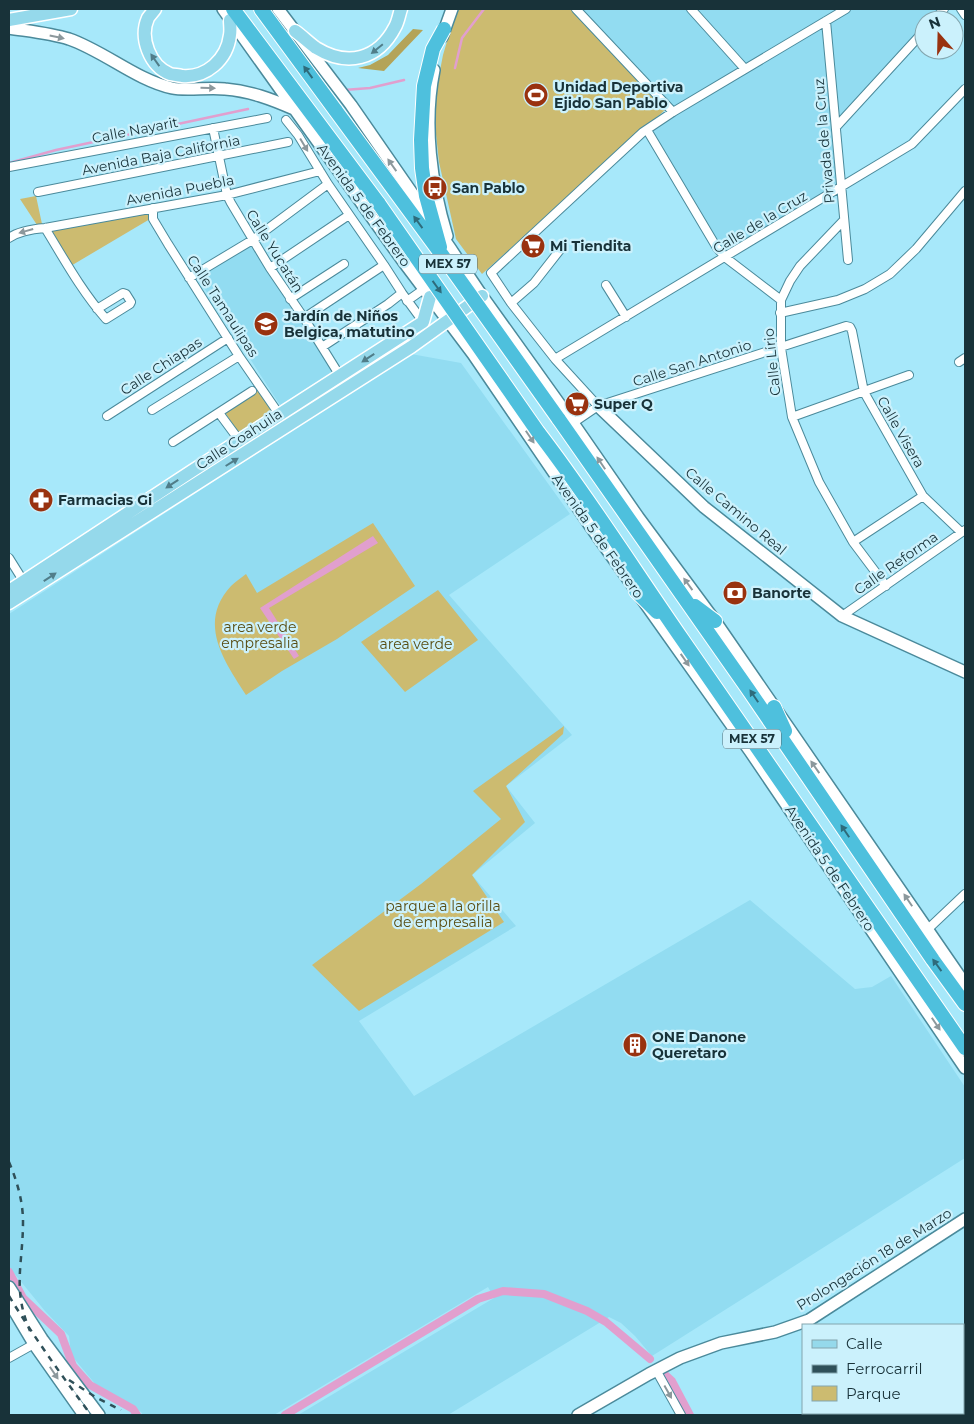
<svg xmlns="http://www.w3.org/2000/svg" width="974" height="1424" viewBox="0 0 974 1424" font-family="Montserrat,sans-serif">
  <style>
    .built { fill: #92dcf1 }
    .green { fill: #ccbb70 }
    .forest { fill: #b4a458 }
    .water { fill: #e19fce }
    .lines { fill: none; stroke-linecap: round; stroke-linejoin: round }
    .stream { stroke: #e19fce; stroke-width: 2.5 }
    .canal { stroke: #e19fce; stroke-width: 8 }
    .street-casing { stroke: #4b8a9b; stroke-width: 10 }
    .secondary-casing { stroke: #4b8a9b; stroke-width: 14 }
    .primary-casing { stroke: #fff; stroke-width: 15 }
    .highway-casing { stroke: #fff; stroke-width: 16 }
    .street { stroke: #fff; stroke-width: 8 }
    .secondary { stroke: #fff; stroke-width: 11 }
    .primary { stroke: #95d9eb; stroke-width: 12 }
    .highway { stroke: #4ec0dd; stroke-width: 14 }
    .rail { stroke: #2f5059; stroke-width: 2.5; stroke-dasharray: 6 6; stroke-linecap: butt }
    .highway-bridge-casing { stroke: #fff; stroke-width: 16; stroke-linecap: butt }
    .highway-bridge { stroke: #4ec0dd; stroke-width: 14 }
    .oneway { fill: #8c989c }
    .oneway2 { fill: #507d89 }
    .oneway3 { fill: #2e6b7b }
    .labels { text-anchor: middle; stroke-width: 4.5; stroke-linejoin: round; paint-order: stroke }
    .shield { fill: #cbf1fc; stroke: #4e6b74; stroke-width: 1 }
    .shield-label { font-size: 12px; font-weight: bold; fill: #183239 }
    .poi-label { font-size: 14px; font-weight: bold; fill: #183239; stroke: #cbf1fc; text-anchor: start }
    .street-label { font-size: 14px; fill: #183239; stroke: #cbf1fc }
    .park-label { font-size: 14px; fill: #584c11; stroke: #cbf1fc }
  </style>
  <rect width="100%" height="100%" fill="#a7e8fa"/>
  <path class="built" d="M576,9H944L934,20H924V31L836,127L841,188L726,258L647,130L672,112Z
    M253,242L334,371L280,405L197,277Z
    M411,354L461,363L570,514L449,595L572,735L506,786L535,823L472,875L516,926L359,1021L414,1096L750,900L855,989L872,987L891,976L965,1087V1158L652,1356L635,1336L621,1323L609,1317L448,1415H298L494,1298L488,1287L274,1415H143L141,1412L97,1386L71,1355L69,1336L45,1311L9,1267V614Z"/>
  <path class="green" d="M459,9H580L665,110L482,274L456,239L439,162L434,116L436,91L443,55L451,28Z
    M36,196L42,224L37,225L20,199Z
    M146,211L150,219L69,267L46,231Z
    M258,389L273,410L238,432L224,411Z
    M373,523L415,586L337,639L282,671L246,695C224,661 197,623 231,586C235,582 241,578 246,574L257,593Z
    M438,590L478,640L405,692L361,642Z
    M564,726L563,734L506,786L525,822L472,875L504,922L359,1011L312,965L421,884L501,819L473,791Z"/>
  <path class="forest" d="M413,29L423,30L384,71L358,68L370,65L388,55Z"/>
  <path class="water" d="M373,536L378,543L269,608L299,656L294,659L260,608Z"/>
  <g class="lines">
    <path class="stream" d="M455,68L462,38L484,9
      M344,90L370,88L404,80
      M9,163L56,150L248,109"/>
    <path class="canal" d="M9,1272L23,1298L61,1334L73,1366L90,1385L133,1409L137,1415
      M661,1371L672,1381L690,1415
      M285,1415L478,1299L503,1291L544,1294L587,1311L606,1322L650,1359"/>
    <defs>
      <path id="street" d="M576,9L673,112
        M691,9L745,69
        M961,9L965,15
        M934,20L944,9
        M826,21L848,260
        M286,120L298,135L328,184L384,265L402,293L424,323
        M836,127L924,31
        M213,128L227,195L231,203L270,268L304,318L340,376
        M647,130L717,248L726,258L781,300
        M9,167L267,118
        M38,192L288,142
        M153,208V219L168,244L239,356L279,414
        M844,220L800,266L790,281L781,300V348L792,417L819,482L853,542L886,586
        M45,228C64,259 82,292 106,319L130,304L131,302L126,294L123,293L97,309
        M9,238C19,231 32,229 45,228L227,195L320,171
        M270,268L349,215
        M189,278L254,239L328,184
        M606,285L626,317
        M290,299L344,264
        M407,301L424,289
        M511,303L534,283L563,246
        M780,313L838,300L865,289L890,274L916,249L965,191
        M304,318L384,265
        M322,347L388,304L402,293
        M555,359L912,144L965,89
        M959,362L965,358
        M598,406L555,359L511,303L491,273L643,132L673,112L846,9
        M152,410L239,356
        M219,413L239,440
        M107,416L228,338
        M792,417L909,375
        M573,423L598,406L846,326L850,327L852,331L864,392L923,496L961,532
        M173,442L252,391
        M853,542L923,496
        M9,558L24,582
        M842,616L965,530
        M928,929L965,894
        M9,1358L34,1344
        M656,1370L681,1415"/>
      <path id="secondary" d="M223,9L403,261L473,354L591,527L750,751L965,1068
        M278,9L351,105L450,248L482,296L573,423L638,517L715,621L965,984
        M9,28C28,31 50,33 69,39C104,51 136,80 172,88C186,91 209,87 225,89C250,91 271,99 294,109
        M442,37L452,9
        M434,70C423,124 431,184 447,236
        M598,406L704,507L842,616L965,672
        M9,1287L42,1339L99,1415
        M9,1302L34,1344L84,1415
        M578,1415L649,1374L680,1358L721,1343L775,1332L809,1320L965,1219"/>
      <path id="primary" d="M155,9C153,12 150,15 148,18C139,38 150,66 170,74C174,75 178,75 182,76C206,78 227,60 230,35C231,30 230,25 230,20
        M9,20L71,9
        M295,31C302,36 309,43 316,48C347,67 378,60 395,27C398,22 399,15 401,9
        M9,591L192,471L423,322L430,297
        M9,603L411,347L482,296"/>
      <path id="highway" d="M233,9L379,204
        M261,9L336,111
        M558,418L748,689L933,960L965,1004
        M538,432C589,498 634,570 682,639C776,775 871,912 965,1048
        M636,591L657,612
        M695,606L715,621
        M774,707L785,731"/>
    </defs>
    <use href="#street" class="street-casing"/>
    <use href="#secondary" class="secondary-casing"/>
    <use href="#primary" class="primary-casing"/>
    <use href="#highway" class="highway-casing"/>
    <use href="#street" class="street"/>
    <use href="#secondary" class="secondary"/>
    <use href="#primary" class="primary"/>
    <use href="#highway" class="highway"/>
    <path class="rail" d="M9,1162C17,1181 23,1201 23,1222C23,1264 12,1289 30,1331
      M9,1296C34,1337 62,1376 91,1415
      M69,1380L97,1398L121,1410"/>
    <defs>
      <path id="highway-bridge" d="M336,111L442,255L558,418
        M379,204L538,432
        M440,247L426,196L422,168L421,140L424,86L433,49L444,29"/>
    </defs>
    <use href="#highway-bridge" class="highway-bridge-casing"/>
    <use href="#highway-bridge" class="highway-bridge"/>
  </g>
  <defs><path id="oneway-solid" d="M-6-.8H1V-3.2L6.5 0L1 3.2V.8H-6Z" transform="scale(1.25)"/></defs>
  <g class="oneway">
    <use href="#oneway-solid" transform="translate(57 37) rotate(12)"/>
    <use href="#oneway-solid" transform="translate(208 88) rotate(1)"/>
    <use href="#oneway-solid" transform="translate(304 145) rotate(59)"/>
    <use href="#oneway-solid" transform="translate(392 165) rotate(-125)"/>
    <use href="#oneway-solid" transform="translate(26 231) rotate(164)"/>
    <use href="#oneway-solid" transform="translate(530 437) rotate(56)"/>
    <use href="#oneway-solid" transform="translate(601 463) rotate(-124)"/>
    <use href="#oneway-solid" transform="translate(688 584) rotate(-126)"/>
    <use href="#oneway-solid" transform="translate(685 660) rotate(55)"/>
    <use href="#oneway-solid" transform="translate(815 767) rotate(-125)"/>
    <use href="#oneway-solid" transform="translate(908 900) rotate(-124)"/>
    <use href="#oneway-solid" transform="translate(936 1024) rotate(56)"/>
    <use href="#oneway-solid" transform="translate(54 1373) rotate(56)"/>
    <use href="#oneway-solid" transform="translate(668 1392) rotate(61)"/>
  </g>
  <g class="oneway2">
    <use href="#oneway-solid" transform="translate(377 49) rotate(141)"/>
    <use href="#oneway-solid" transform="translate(155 60) rotate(-125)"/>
    <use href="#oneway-solid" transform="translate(368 358) rotate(147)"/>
    <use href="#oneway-solid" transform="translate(232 462) rotate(-32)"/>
    <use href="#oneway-solid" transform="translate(172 484) rotate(147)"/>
    <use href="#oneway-solid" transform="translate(50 577) rotate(-33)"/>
  </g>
  <g class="oneway3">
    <use href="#oneway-solid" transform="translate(308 72) rotate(-126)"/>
    <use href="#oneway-solid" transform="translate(418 222) rotate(-126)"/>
    <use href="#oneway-solid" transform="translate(437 287) rotate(54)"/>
    <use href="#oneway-solid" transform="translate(754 696) rotate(-124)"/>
    <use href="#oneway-solid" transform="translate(845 831) rotate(-124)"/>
    <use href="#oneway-solid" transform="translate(937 965) rotate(-126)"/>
  </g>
  <defs>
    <symbol id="stadium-disc" viewBox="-11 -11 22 22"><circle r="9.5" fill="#99320f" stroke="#cbf1fc"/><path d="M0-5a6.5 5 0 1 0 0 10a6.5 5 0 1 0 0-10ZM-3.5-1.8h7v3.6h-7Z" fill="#fff"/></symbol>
    <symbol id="bus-disc" viewBox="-11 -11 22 22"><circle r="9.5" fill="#99320f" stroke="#cbf1fc"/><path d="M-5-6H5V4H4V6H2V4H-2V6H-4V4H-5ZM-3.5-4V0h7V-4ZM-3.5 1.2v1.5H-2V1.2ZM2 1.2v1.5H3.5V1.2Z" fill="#fff"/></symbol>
    <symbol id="supermarket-disc" viewBox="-11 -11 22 22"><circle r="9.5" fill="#99320f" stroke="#cbf1fc"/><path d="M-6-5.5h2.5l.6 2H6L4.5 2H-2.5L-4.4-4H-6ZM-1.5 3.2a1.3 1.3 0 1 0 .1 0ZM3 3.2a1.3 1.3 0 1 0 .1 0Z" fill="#fff"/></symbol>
    <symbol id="school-disc" viewBox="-11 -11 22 22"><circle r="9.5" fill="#99320f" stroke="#cbf1fc"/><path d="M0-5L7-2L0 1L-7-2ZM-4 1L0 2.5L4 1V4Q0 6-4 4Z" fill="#fff"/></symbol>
    <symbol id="pharmacy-disc" viewBox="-11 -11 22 22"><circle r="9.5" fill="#99320f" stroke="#cbf1fc"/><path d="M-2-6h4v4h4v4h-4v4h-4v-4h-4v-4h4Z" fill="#fff"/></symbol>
    <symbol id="bank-disc" viewBox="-11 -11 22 22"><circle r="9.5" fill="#99320f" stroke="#cbf1fc"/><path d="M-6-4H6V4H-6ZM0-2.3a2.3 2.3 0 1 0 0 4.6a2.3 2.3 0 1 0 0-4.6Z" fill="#fff"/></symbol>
    <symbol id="building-disc" viewBox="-11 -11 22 22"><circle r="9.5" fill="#99320f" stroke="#cbf1fc"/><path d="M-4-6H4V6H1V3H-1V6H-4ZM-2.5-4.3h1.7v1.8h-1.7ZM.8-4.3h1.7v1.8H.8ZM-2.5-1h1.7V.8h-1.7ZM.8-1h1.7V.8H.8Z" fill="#fff"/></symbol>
  </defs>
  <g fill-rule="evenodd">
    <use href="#stadium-disc" x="522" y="81" width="28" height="28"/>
    <use href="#bus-disc" x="421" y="174" width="28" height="28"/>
    <use href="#supermarket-disc" x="519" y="232" width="28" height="28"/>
    <use href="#school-disc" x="252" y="310" width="28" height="28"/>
    <use href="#supermarket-disc" x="563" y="390" width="28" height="28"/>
    <use href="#pharmacy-disc" x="27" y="486" width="28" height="28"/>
    <use href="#bank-disc" x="721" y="579" width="28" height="28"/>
    <use href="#building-disc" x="621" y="1031" width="28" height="28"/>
  </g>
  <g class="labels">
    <g class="shield">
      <rect x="419" y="254.5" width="58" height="19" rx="4"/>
      <rect x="723" y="729.5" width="58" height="19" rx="4"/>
    </g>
    <g class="shield-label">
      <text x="448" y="268">MEX 57</text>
      <text x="752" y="743">MEX 57</text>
    </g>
    <g class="poi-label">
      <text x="554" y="92">Unidad Deportiva<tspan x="554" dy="16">Ejido San Pablo</tspan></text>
      <text x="452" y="193">San Pablo</text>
      <text x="550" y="251">Mi Tiendita</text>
      <text x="284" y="321">Jardín de Niños<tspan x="284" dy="16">Belgica, matutino</tspan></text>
      <text x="594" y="409">Super Q</text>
      <text x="58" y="505">Farmacias Gi</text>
      <text x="752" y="598">Banorte</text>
      <text x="652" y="1042">ONE Danone<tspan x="652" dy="16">Queretaro</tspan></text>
    </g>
    <g class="street-label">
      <text transform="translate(135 130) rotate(-11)" y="5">Calle Nayarit</text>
      <text transform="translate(824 141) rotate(-95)" y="5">Privada de la Cruz</text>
      <text transform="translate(161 155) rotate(-11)" y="5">Avenida Baja California</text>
      <text transform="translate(180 190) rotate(-11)" y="5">Avenida Puebla</text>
      <text transform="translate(364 205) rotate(54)" y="5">Avenida 5 de Febrero</text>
      <text transform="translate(760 222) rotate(-31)" y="5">Calle de la Cruz</text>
      <text transform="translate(275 251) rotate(58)" y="5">Calle Yucatán</text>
      <text transform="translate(223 306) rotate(57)" y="5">Calle Tamaulipas</text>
      <text transform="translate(772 362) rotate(-96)" y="5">Calle Lirio</text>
      <text transform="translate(692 363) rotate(-18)" y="5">Calle San Antonio</text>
      <text transform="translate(161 366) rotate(-33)" y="5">Calle Chiapas</text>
      <text transform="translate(901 432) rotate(60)" y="5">Calle Visera</text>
      <text transform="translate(239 439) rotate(-33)" y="5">Calle Coahuila</text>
      <text transform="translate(736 511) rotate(40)" y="5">Calle Camino Real</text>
      <text transform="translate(598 536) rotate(55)" y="5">Avenida 5 de Febrero</text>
      <text transform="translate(896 563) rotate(-35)" y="5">Calle Reforma</text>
      <text transform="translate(830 868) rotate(56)" y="5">Avenida 5 de Febrero</text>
      <text transform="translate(874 1259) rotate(-32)" y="5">Prolongación 18 de Marzo</text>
    </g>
    <g class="park-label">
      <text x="260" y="632">area verde<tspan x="260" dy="16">empresalia</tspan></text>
      <text x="416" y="649">area verde</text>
      <text x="443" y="911">parque a la orilla<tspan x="443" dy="16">de empresalia</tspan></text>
    </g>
  </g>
  <rect width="974" height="1424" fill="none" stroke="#183239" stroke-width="20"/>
  <rect x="802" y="1324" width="162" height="90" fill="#cbf1fc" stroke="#83a5ae"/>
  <rect x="812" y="1340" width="25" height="8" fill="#95d9eb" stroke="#83a5ae"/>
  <text x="846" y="1349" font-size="15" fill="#183239">Calle</text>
  <rect x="812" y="1365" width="25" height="8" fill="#2f5059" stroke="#83a5ae"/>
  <text x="846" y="1374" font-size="15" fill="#183239">Ferrocarril</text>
  <rect x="812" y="1386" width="25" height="15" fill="#ccbb70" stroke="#83a5ae"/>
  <text x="846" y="1399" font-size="15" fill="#183239">Parque</text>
  <g transform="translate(939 35) rotate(340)"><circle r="24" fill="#cbf1fc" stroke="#83a5ae"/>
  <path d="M0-4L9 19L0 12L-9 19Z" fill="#99320f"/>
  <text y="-8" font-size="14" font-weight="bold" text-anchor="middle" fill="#183239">N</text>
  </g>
</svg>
